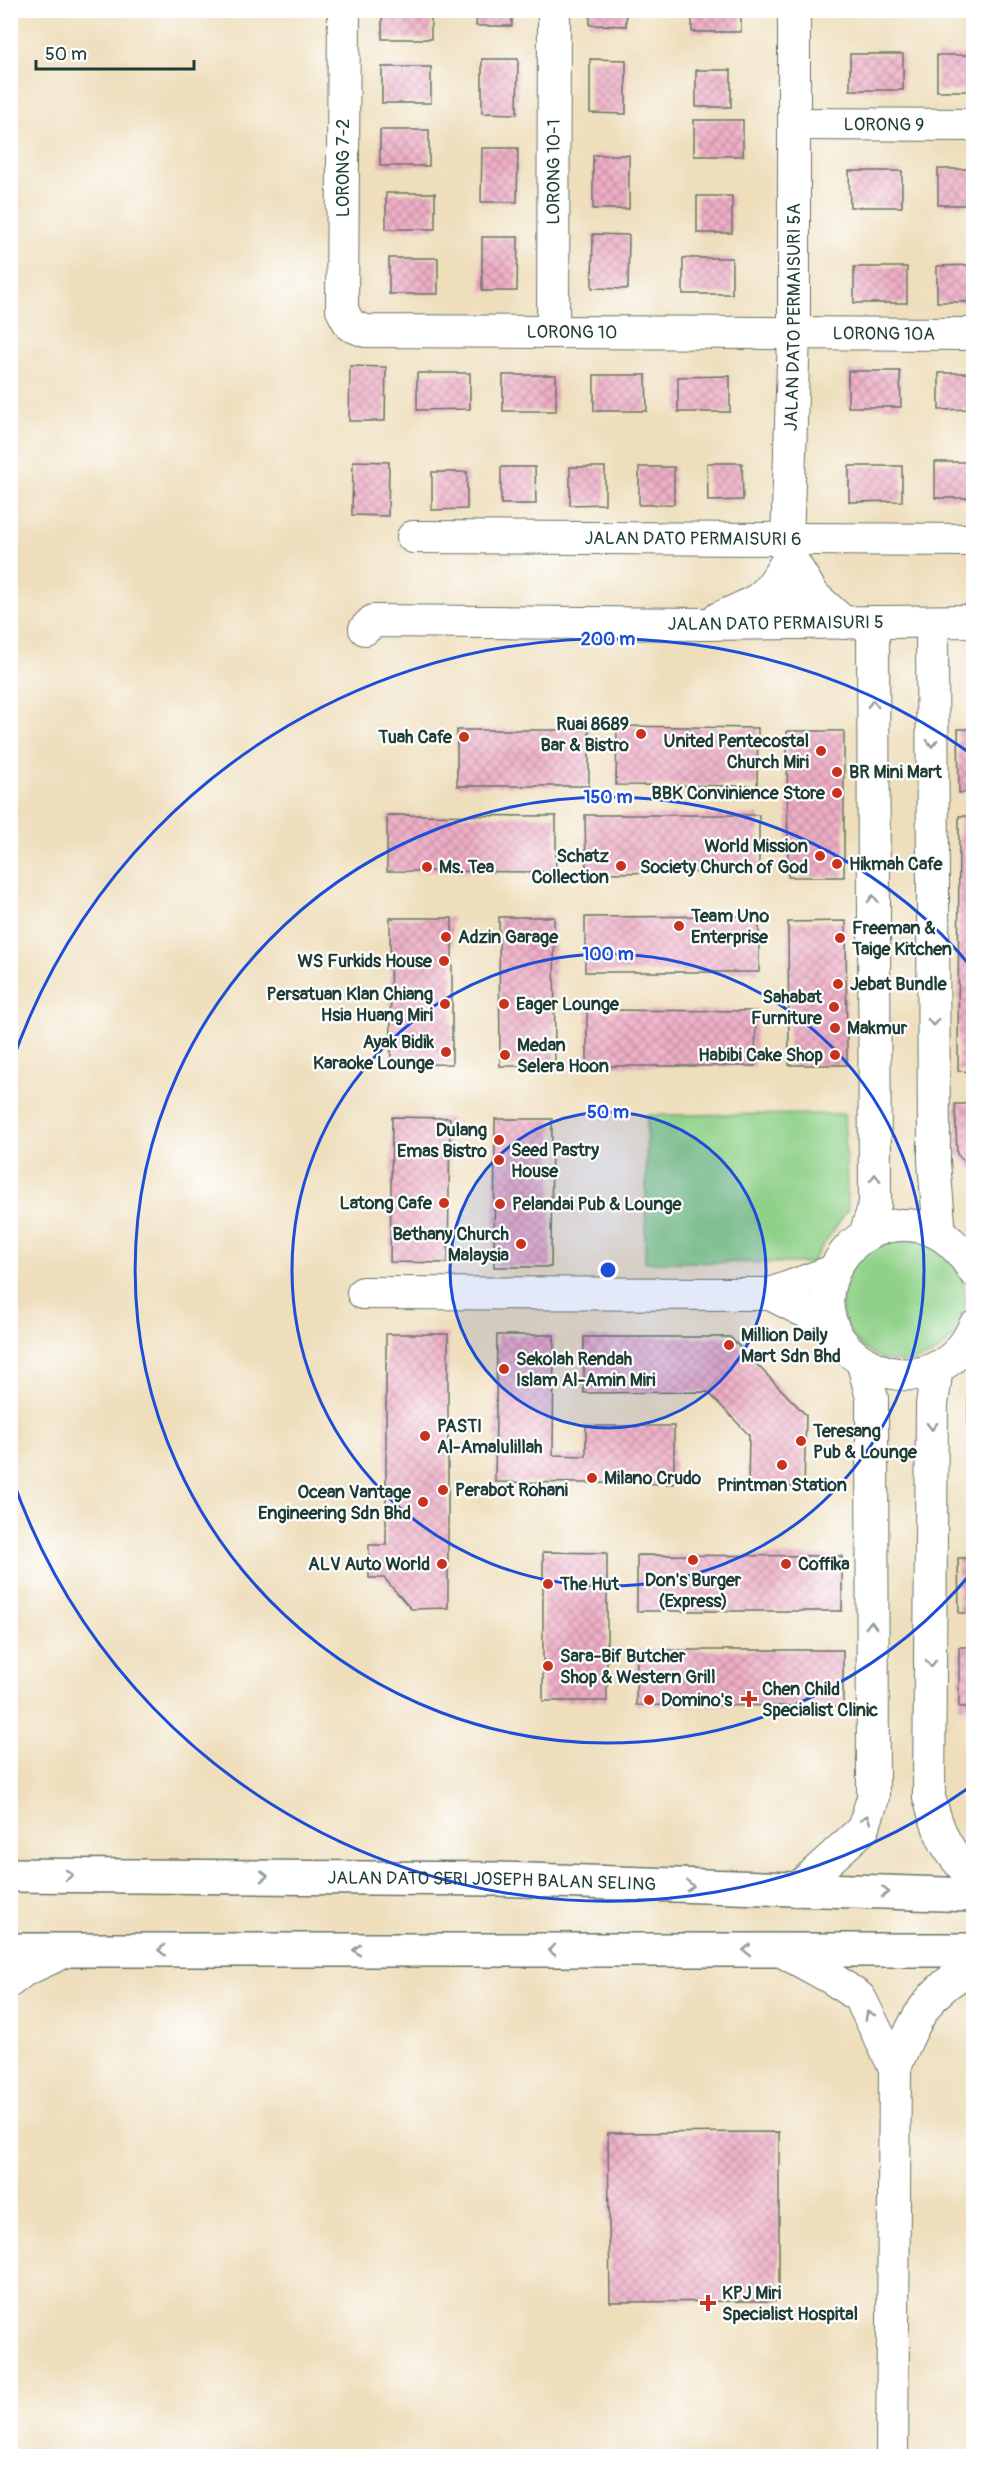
<svg xmlns="http://www.w3.org/2000/svg" width="984" height="2467" viewBox="0 0 984 2467" font-family="Pangolin,sans-serif">
  <style>
    .grass { fill: #90d189; stroke: #58875e; stroke-width: 1.5 }
    .building { fill: url(#building-cross-hatch) }
    .lines { fill: none; stroke-linecap: round; stroke-linejoin: round }
    .minor-casing { stroke: #677564; stroke-width: 34 }
    .major-casing { stroke: #677564; stroke-width: 36 }
    .minor { stroke: #fff; stroke-width: 32 }
    .major { stroke: #fff; stroke-width: 33 }
    .oneway { stroke: #8f9e9a }
    .ring { fill: none; stroke: #1d4ed8; stroke-width: 3 }
    .poi-dot { fill: #c8321e; stroke: #fff; stroke-width: 2 }
    .labels { text-anchor: middle; stroke-width: 4.5; stroke-linejoin: round; paint-order: stroke }
    .street-label { font-size: 18px; fill: #1f3d34; stroke: #fff }
    .poi-label { font-size: 18px; font-weight: bold; fill: #1f3d34; stroke: #fff; text-anchor: start }
    .centre { fill: #1d4ed8; stroke: #fff; stroke-width: 3 }
    .ring-label { font-size: 18px; text-anchor: middle; font-weight: bold; fill: #1d4ed8; stroke: #fff; stroke-width: 4.5; stroke-linejoin: round; paint-order: stroke }
  </style>
  <defs>
    <pattern id="building-cross-hatch" width="8" height="8" patternUnits="userSpaceOnUse" patternTransform="scale(1.5)"><rect width="8" height="8" fill="#efaec6"/><path d="M0 0l8 8M0 8l8-8" fill="none" stroke="#c18fa2"/></pattern>
  </defs>
  <rect width="100%" height="100%" fill="#fff"/>
  <filter id="ink" filterUnits="userSpaceOnUse"><feTurbulence type="fractalNoise" baseFrequency=".0167" numOctaves="2"/><feDisplacementMap in="SourceGraphic" scale="12" xChannelSelector="R" yChannelSelector="G"/><feConvolveMatrix kernelMatrix="1 2 1 2 8 2 1 2 1" color-interpolation-filters="sRGB"/></filter>
  <filter id="wash" filterUnits="userSpaceOnUse"><feTurbulence type="fractalNoise" baseFrequency=".008" numOctaves="4" result="noise"/><feDisplacementMap in="SourceGraphic" scale="24" xChannelSelector="R" yChannelSelector="G"/><feGaussianBlur stdDeviation="1.35" result="paint"/><feColorMatrix in="noise" values="0 0 0 0 0 0 0 0 0 0 0 0 0 0 0 0 0 1.4 0 .05"/><feComposite in="paint" operator="in"/></filter>
  <g filter="url(#wash)">
    <rect width="100%" height="100%" fill="#eedebc"/>
    <path class="grass" d="M844,1114L848,1209L811,1263L645,1262L647,1115Z
      M841 1300a62 62 0 1 1 124 0a62 62 0 1 1-124 0Z"/>
    <g id="blocks">
      <path class="building" d="M382,10H431V39H382Z
        M477,10H512V26H476Z
        M590,10H626V26L590,25Z
        M692,10H741V32H692Z
        M850,54H903V90H850Z
        M937,55H974V91H937Z
        M482,59H518L517,114L482,113Z
        M590,59L626,60V114L590,113Z
        M382,67H431V103H382Z
        M696,70H731V107H696Z
        M694,120H743V156H694Z
        M380,130H429V166H380Z
        M482,148H518L517,202H481Z
        M593,155H629V209H593Z
        M938,169H974V205H938Z
        M849,171H902V207H850Z
        M386,193H435V229H386Z
        M697,196H732V233H697Z
        M593,234L629,235L628,289L592,288Z
        M482,237H518L517,291H482Z
        M389,258H438V294H389Z
        M683,258H732V294H683Z
        M974,265V302H937V266Z
        M854,267H907V303H854Z
        M350,366L386,367L385,421H349Z
        M848,371H900L901,407H848Z
        M417,373H470V409L417,410Z
        M939,373H974V409L939,410Z
        M503,375H556V411H503Z
        M594,375H646L647,411H594Z
        M730,376V412H678V377Z
        M353,461L389,462L388,516L352,515Z
        M935,462H974V498H935Z
        M707,463H742L743,500L708,501Z
        M849,466H902V501L849,502Z
        M501,467H535L536,504H501Z
        M570,467H605V504L570,505Z
        M639,467H674V504L639,505Z
        M432,472H467V509L432,510Z
        M617,726L758,728L757,786L616,785Z
        M958,729H974V792L959,793Z
        M457,730H589V786H457Z
        M787,731H844V877H788Z
        M387,815L556,816V872L387,871Z
        M585,815H759V872L586,873Z
        M959,816H974V1072L958,1071Z
        M759,916V972H585V917Z
        M499,917H554L555,1066H500Z
        M390,918H452V1064L391,1065Z
        M846,921L847,1065H789L788,922Z
        M587,1010L756,1011L755,1066H587Z
        M955,1104H974V1171L957,1154Z
        M392,1117L450,1118L448,1263L390,1262Z
        M495,1119H552L551,1267H494Z
        M386,1334H448V1608L411,1609L384,1578H369V1545H386Z
        M497,1335H554L553,1455L586,1456V1426H674V1484L495,1482Z
        M584,1337H730L806,1415L804,1487L748,1486L749,1435L708,1392L584,1393Z
        M968,1394H974V1485H968Z
        M543,1552L607,1553V1701H543Z
        M637,1555L842,1556V1611H637Z
        M958,1558H974V1613H959Z
        M959,1647H974V1707H959Z
        M637,1650H843V1706L636,1705Z
        M779,2132V2301L610,2302L608,2133Z"/>
    </g>
  </g>
  <g filter="url(#ink)">
    <use href="#blocks" fill-opacity="0" stroke="#677564" stroke-width="1.5"/>
    <g class="lines">
      <defs>
        <g id="minor">
          <path id="s1" d="M344,10L342,310L350,325L365,331L974,334"/>
          <path id="s2" d="M796,124L974,125"/>
          <path id="s3" d="M553,332L554,10"/>
          <path id="s4" d="M413,537L974,540"/>
          <path d="M787,552L814,596L844,623"/>
          <path d="M719,618C759,601 765,600 787,561"/>
          <path d="M932,622L934,1162L940,1234"/>
          <path id="s5" d="M787,623V541L794,334V10"/>
          <path id="s6" d="M365,629L373,621L702,624L974,621"/>
          <path d="M865,1235L875,1204L873,622"/>
          <path d="M974,1271C956,1242 936,1224 901,1225C876,1226 853,1239 840,1260C784,1351 930,1427 974,1327"/>
          <path d="M363,1293L770,1294L833,1271"/>
          <path d="M770,1294L832,1325"/>
          <path d="M937,1367L932,1405L929,1797C940,1837 945,1848 974,1879"/>
          <path d="M796,1890L863,1829L873,1798L872,1398L863,1364"/>
          <path d="M780,1950L833,1979L860,1998L895,2068"/>
          <path d="M10,1981L23,1971L66,1951"/>
          <path d="M892,2456L895,2068C912,2025 928,1987 974,1968"/>
        </g>
        <g id="major">
          <path id="s7" d="M10,1875L497,1879L974,1895"/>
          <path d="M10,1950H974"/>
        </g>
      </defs>
      <use href="#minor" class="minor-casing"/>
      <use href="#major" class="major-casing"/>
      <use href="#minor" class="minor"/>
      <use href="#major" class="major"/>
    </g>
    <defs><path id="oneway-chevron" d="M-2-3.5L2.5 0L-2 3.5" fill="none" stroke-width="1.6" stroke-linecap="round" stroke-linejoin="round" transform="scale(1.5)"/></defs>
    <g class="oneway">
      <use href="#oneway-chevron" transform="translate(873 704) rotate(-90)"/>
      <use href="#oneway-chevron" transform="translate(932 743) rotate(90)"/>
      <use href="#oneway-chevron" transform="translate(873 899) rotate(-90)"/>
      <use href="#oneway-chevron" transform="translate(933 1022) rotate(90)"/>
      <use href="#oneway-chevron" transform="translate(875 1178) rotate(-91)"/>
      <use href="#oneway-chevron" transform="translate(932 1426) rotate(90)"/>
      <use href="#oneway-chevron" transform="translate(871 1625) rotate(-90)"/>
      <use href="#oneway-chevron" transform="translate(931 1663) rotate(90)"/>
      <use href="#oneway-chevron" transform="translate(866 1819) rotate(-72)"/>
      <use href="#oneway-chevron" transform="translate(69 1875)"/>
      <use href="#oneway-chevron" transform="translate(264 1876) rotate(1)"/>
      <use href="#oneway-chevron" transform="translate(690 1886) rotate(2)"/>
      <use href="#oneway-chevron" transform="translate(885 1892) rotate(2)"/>
      <use href="#oneway-chevron" transform="translate(162 1950) rotate(180)"/>
      <use href="#oneway-chevron" transform="translate(357 1950) rotate(180)"/>
      <use href="#oneway-chevron" transform="translate(552 1950) rotate(180)"/>
      <use href="#oneway-chevron" transform="translate(747 1950) rotate(180)"/>
      <use href="#oneway-chevron" transform="translate(869 2015) rotate(-118)"/>
    </g>
  </g>
  <circle cx="608" cy="1270" r="158" fill="#1d4ed8" fill-opacity=".12"/>
  <g class="ring">
    <circle cx="608" cy="1270" r="158"/>
    <circle cx="608" cy="1270" r="316"/>
    <path d="M973 1571A473 473 0 1 1 973 969"/>
    <path d="M970 1787A631 631 0 0 1 11 1475M11 1065A631 631 0 0 1 970 753"/>
  </g>
  <g class="poi-dot">
    <circle cx="641" cy="734" r="6"/>
    <circle cx="464" cy="737" r="6"/>
    <circle cx="821" cy="751" r="6"/>
    <circle cx="837" cy="772" r="6"/>
    <circle cx="837" cy="793" r="6"/>
    <circle cx="820" cy="856" r="6"/>
    <circle cx="837" cy="864" r="6"/>
    <circle cx="621" cy="866" r="6"/>
    <circle cx="427" cy="867" r="6"/>
    <circle cx="679" cy="926" r="6"/>
    <circle cx="446" cy="937" r="6"/>
    <circle cx="840" cy="938" r="6"/>
    <circle cx="444" cy="961" r="6"/>
    <circle cx="838" cy="984" r="6"/>
    <circle cx="445" cy="1004" r="6"/>
    <circle cx="504" cy="1004" r="6"/>
    <circle cx="834" cy="1007" r="6"/>
    <circle cx="835" cy="1028" r="6"/>
    <circle cx="446" cy="1052" r="6"/>
    <circle cx="505" cy="1055" r="6"/>
    <circle cx="835" cy="1055" r="6"/>
    <circle cx="499" cy="1140" r="6"/>
    <circle cx="499" cy="1160" r="6"/>
    <circle cx="444" cy="1203" r="6"/>
    <circle cx="500" cy="1204" r="6"/>
    <circle cx="521" cy="1244" r="6"/>
    <circle cx="729" cy="1345" r="6"/>
    <circle cx="504" cy="1369" r="6"/>
    <circle cx="425" cy="1436" r="6"/>
    <circle cx="801" cy="1441" r="6"/>
    <circle cx="782" cy="1465" r="6"/>
    <circle cx="592" cy="1478" r="6"/>
    <circle cx="443" cy="1490" r="6"/>
    <circle cx="423" cy="1502" r="6"/>
    <circle cx="693" cy="1560" r="6"/>
    <circle cx="442" cy="1564" r="6"/>
    <circle cx="786" cy="1564" r="6"/>
    <circle cx="548" cy="1584" r="6"/>
    <circle cx="548" cy="1666" r="6"/>
    <path d="M746 1690h6v6h6v6h-6v6h-6v-6h-6v-6h6z"/>
    <circle cx="649" cy="1700" r="6"/>
    <path d="M705 2294h6v6h6v6h-6v6h-6v-6h-6v-6h6z"/>
  </g>
  <g class="labels">
    <g class="street-label">
      <text dy="6" stroke="none"><textPath href="#s2" startOffset="88">LORONG 9</textPath></text>
      <text transform="translate(343 168) rotate(-90)" y="6">LORONG 7-2</text>
      <text dy="6" stroke="none"><textPath href="#s3" startOffset="160">LORONG 10-1</textPath></text>
      <text dy="6" stroke="none"><textPath href="#s5" startOffset="306">JALAN DATO PERMAISURI 5A</textPath></text>
      <text dy="6" stroke="none"><textPath href="#s1" startOffset="540">LORONG 10</textPath></text>
      <text dy="6" stroke="none"><textPath href="#s1" startOffset="852">LORONG 10A</textPath></text>
      <text dy="6" stroke="none"><textPath href="#s4" startOffset="280">JALAN DATO PERMAISURI 6</textPath></text>
      <text dy="6" stroke="none"><textPath href="#s6" startOffset="414">JALAN DATO PERMAISURI 5</textPath></text>
      <text dy="6" stroke="none"><textPath href="#s7" startOffset="482">JALAN DATO SERI JOSEPH BALAN SELING</textPath></text>
    </g>
    <g class="poi-label">
      <text x="629" y="730" text-anchor="end">Ruai 8689<tspan x="629" dy="21">Bar &amp; Bistro</tspan></text>
      <text x="452" y="743" text-anchor="end">Tuah Cafe</text>
      <text x="809" y="747" text-anchor="end">United Pentecostal<tspan x="809" dy="21">Church Miri</tspan></text>
      <text x="849" y="778">BR Mini Mart</text>
      <text x="825" y="799" text-anchor="end">BBK Convinience Store</text>
      <text x="808" y="852" text-anchor="end">World Mission<tspan x="808" dy="21">Society Church of God</tspan></text>
      <text x="609" y="862" text-anchor="end">Schatz<tspan x="609" dy="21">Collection</tspan></text>
      <text x="849" y="870">Hikmah Cafe</text>
      <text x="439" y="873">Ms. Tea</text>
      <text x="691" y="922">Team Uno<tspan x="691" dy="21">Enterprise</tspan></text>
      <text x="852" y="934">Freeman &amp;<tspan x="852" dy="21">Taige Kitchen</tspan></text>
      <text x="458" y="943">Adzin Garage</text>
      <text x="432" y="967" text-anchor="end">WS Furkids House</text>
      <text x="850" y="990">Jebat Bundle</text>
      <text x="433" y="1000" text-anchor="end">Persatuan Klan Chiang<tspan x="433" dy="21">Hsia Huang Miri</tspan></text>
      <text x="822" y="1003" text-anchor="end">Sahabat<tspan x="822" dy="21">Furniture</tspan></text>
      <text x="516" y="1010">Eager Lounge</text>
      <text x="847" y="1034">Makmur</text>
      <text x="434" y="1048" text-anchor="end">Ayak Bidik<tspan x="434" dy="21">Karaoke Lounge</tspan></text>
      <text x="517" y="1051">Medan<tspan x="517" dy="21">Selera Hoon</tspan></text>
      <text x="823" y="1061" text-anchor="end">Habibi Cake Shop</text>
      <text x="487" y="1136" text-anchor="end">Dulang<tspan x="487" dy="21">Emas Bistro</tspan></text>
      <text x="511" y="1156">Seed Pastry<tspan x="511" dy="21">House</tspan></text>
      <text x="432" y="1209" text-anchor="end">Latong Cafe</text>
      <text x="512" y="1210">Pelandai Pub &amp; Lounge</text>
      <text x="509" y="1240" text-anchor="end">Bethany Church<tspan x="509" dy="21">Malaysia</tspan></text>
      <text x="741" y="1341">Million Daily<tspan x="741" dy="21">Mart Sdn Bhd</tspan></text>
      <text x="516" y="1365">Sekolah Rendah<tspan x="516" dy="21">Islam Al-Amin Miri</tspan></text>
      <text x="437" y="1432">PASTI<tspan x="437" dy="21">Al-Amalulillah</tspan></text>
      <text x="813" y="1437">Teresang<tspan x="813" dy="21">Pub &amp; Lounge</tspan></text>
      <text x="604" y="1484">Milano Crudo</text>
      <text x="782" y="1491" text-anchor="middle">Printman Station</text>
      <text x="455" y="1496">Perabot Rohani</text>
      <text x="411" y="1498" text-anchor="end">Ocean Vantage<tspan x="411" dy="21">Engineering Sdn Bhd</tspan></text>
      <text x="430" y="1570" text-anchor="end">ALV Auto World</text>
      <text x="798" y="1570">Coffika</text>
      <text x="693" y="1586" text-anchor="middle">Don's Burger<tspan x="693" dy="21">(Express)</tspan></text>
      <text x="560" y="1590">The Hut</text>
      <text x="560" y="1662">Sara-Bif Butcher<tspan x="560" dy="21">Shop &amp; Western Grill</tspan></text>
      <text x="762" y="1695">Chen Child<tspan x="762" dy="21">Specialist Clinic</tspan></text>
      <text x="661" y="1706">Domino's</text>
      <text x="722" y="2299">KPJ Miri<tspan x="722" dy="21">Specialist Hospital</tspan></text>
    </g>
  </g>
  <circle cx="608" cy="1270" r="9" class="centre"/>
  <g class="ring-label">
    <text x="608" y="645">200 m</text>
    <text x="608" y="803">150 m</text>
    <text x="608" y="960">100 m</text>
    <text x="608" y="1118">50 m</text>
  </g>
  <rect width="984" height="2467" fill="none" stroke="#fff" stroke-width="36"/>
  <path d="M36 60v9h158v-9" fill="none" stroke="#1f3d34" stroke-width="3"/>
  <text x="45" y="60" font-size="18" fill="#1f3d34" stroke="#ffffff" stroke-width="4.5" paint-order="stroke">50 m</text>
</svg>
